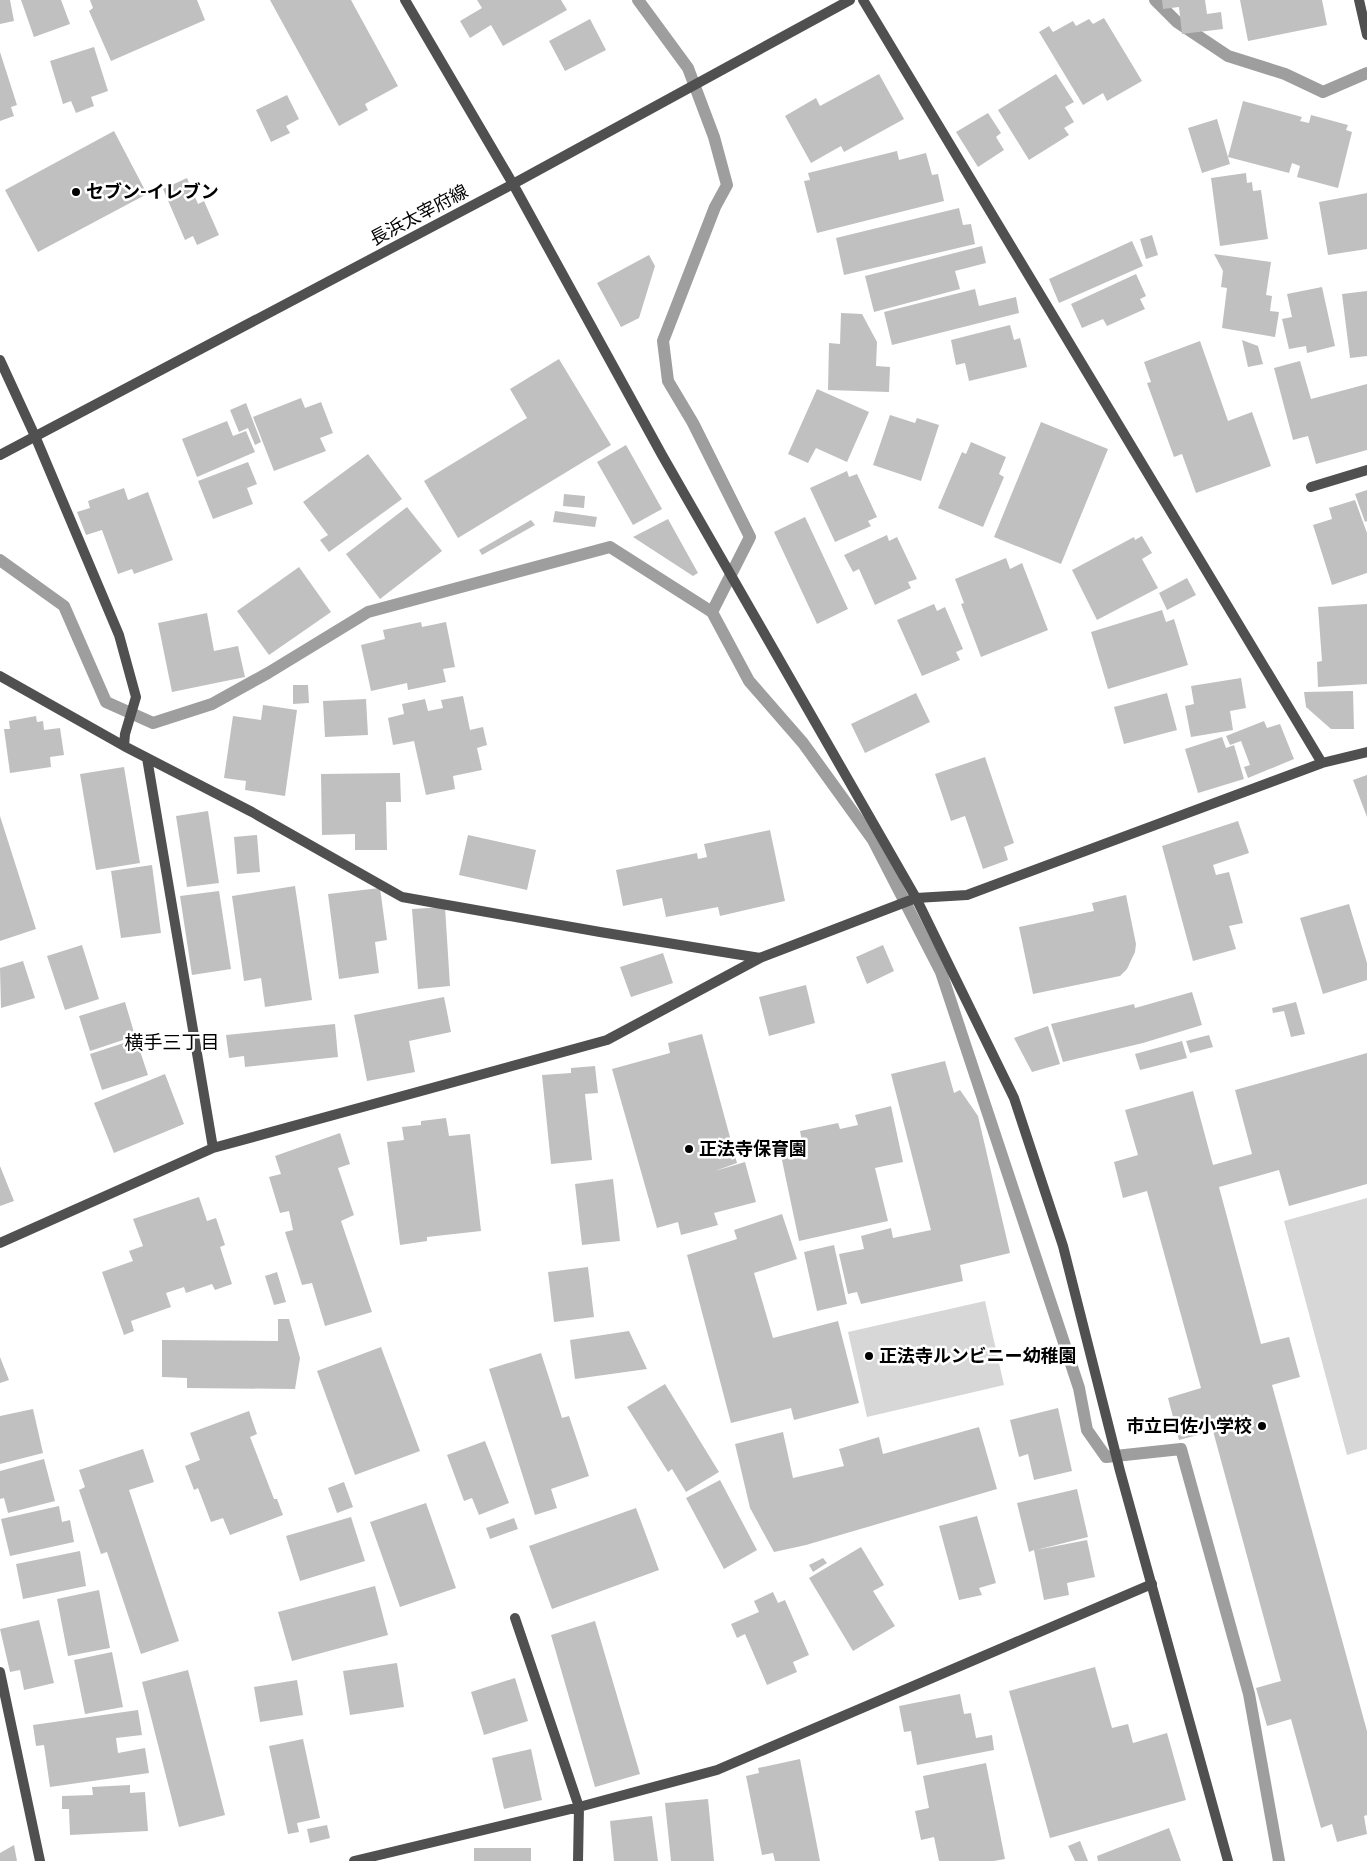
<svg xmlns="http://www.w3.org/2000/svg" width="1367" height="1861" viewBox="0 0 1367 1861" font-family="Lato,'Noto Sans JP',sans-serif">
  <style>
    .green { fill: #d7d7d7 }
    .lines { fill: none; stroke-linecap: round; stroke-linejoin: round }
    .stream { stroke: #9e9e9e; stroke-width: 12 }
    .building { fill: #c0c0c0 }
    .minor { stroke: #505050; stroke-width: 10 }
    .tertiary { stroke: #505050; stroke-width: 10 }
    .poi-dot { fill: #000; stroke: #fff; stroke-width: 2 }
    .labels { text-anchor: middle; stroke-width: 5; stroke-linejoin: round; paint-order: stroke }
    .poi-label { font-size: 18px; font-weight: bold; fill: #000; stroke: #fff; text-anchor: start }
    .street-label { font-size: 18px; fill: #000; stroke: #fff }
    .neighbourhood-label { font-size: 19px; fill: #000; stroke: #fff }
  </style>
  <rect width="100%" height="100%" fill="#fff"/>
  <path class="green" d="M1367,1198V1449L1347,1455L1284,1221Z
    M985,1301L1004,1385L867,1417L848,1332Z"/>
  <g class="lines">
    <path class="stream" d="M638,0L688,68L714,137L727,185L715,207L663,341L668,381L693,423L750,537L712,612
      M1155,0L1177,22L1228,56L1285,74L1323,92L1367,73
      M0,560L64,606L106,702L153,723L212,704L268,673L368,612L610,547L712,612L749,681L803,743L873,840L941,972L1079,1388L1087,1430L1106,1457L1181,1449L1249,1694L1279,1861"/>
  </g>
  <path class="building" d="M0,0H10L14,21L0,24Z
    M21,0H61L70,24L34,37Z
    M90,0H197L205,20L111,61L89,11L93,8Z
    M270,0H351L398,86L365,104L368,110L339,126Z
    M477,0H561L567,10L503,46L491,25L470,38L460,21L482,8Z
    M1162,0H1205L1207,14L1221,12L1223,29L1182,34L1179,7L1163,9Z
    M1240,0H1322L1327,25L1248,41Z
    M1104,18L1142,81L1107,101L1103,93L1083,105L1039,32L1049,26L1053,32L1073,21L1076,26L1089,19L1093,24Z
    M590,19L606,50L565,71L549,41Z
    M94,47L108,91L91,97L94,106L76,113L71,101L63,104L50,61Z
    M0,52L17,105L11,107L14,116L0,121Z
    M879,74L904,119L844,152L841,146L811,163L785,116L816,98L820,106Z
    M1056,74L1074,102L1065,107L1074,122L1064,128L1069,135L1029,160L998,110Z
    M287,95L299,119L286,126L290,133L271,142L256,110Z
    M1243,101L1302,117L1300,121L1309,123L1311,115L1348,125L1346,130L1352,132L1338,188L1297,177L1300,166L1292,163L1289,173L1228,157Z
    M988,113L1001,133L996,137L1004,150L978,167L956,132Z
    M1217,119L1230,164L1202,173L1188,128Z
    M114,131L147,194L38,252L5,190Z
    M897,151L899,160L926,153L932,175L938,174L944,201L817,233L804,181L810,180L808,173Z
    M1246,173L1247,183L1252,182L1253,191L1261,190L1268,239L1220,246L1211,178Z
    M187,178L198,204L204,201L219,235L197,245L193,236L185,240L163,189Z
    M1367,193V249L1328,255L1319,202Z
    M959,208L963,225L971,224L975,244L844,275L836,238Z
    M1152,235L1158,255L1146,259L1140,239Z
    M1132,241L1143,266L1059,303L1049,279Z
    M982,246L986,263L955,271L960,289L874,312L865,276Z
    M1214,254L1271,262L1266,295L1272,296L1270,311L1279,312L1275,337L1222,328L1227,288L1221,287L1223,271Z
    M649,255L655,266L639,318L621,327L597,283Z
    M1136,274L1146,296L1140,299L1145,309L1107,326L1103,319L1082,328L1071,304Z
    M1322,287L1335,346L1307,353L1306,346L1289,349L1282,319L1292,317L1287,294Z
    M975,289L979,306L1016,297L1019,313L892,345L884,312Z
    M1367,291V356L1350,358L1342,294Z
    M841,313L862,314L877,342L876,366L890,367L889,392L828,390L829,343L840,344Z
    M1010,325L1014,340L1020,338L1027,367L969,381L965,363L956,365L951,340Z
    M1242,340L1258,346L1263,364L1248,367Z
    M1200,341L1228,421L1252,412L1271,466L1196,493L1182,454L1174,457L1147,383L1151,382L1144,362Z
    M559,359L611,445L458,538L424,481L527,418L510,389Z
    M1300,361L1311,399L1367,384V450L1316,464L1308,436L1293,440L1274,368Z
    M817,389L869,412L847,462L816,448L808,463L788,454Z
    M301,398L305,408L321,402L333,433L320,438L326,451L274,471L253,417Z
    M246,403L261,442L255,445L248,428L239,432L230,410Z
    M890,415L915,423L917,418L939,425L921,481L873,465Z
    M227,421L233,436L246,431L255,452L197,477L182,439Z
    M1041,422L1108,449L1061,564L994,537Z
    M971,442L1006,457L999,474L1004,477L983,527L938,508L962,452L966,454Z
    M626,445L662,509L633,525L597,462Z
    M368,454L402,499L329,552L320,540L328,535L303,502Z
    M248,462L257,484L247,488L253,504L213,519L198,481Z
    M847,471L849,477L857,474L877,517L868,521L871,526L835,542L810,488Z
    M124,488L128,500L148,492L173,560L134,574L132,569L118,574L102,530L86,535L77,512L90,508L88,501Z
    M1367,490V521L1365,522L1355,494Z
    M564,494L585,496L584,508L563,506Z
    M1355,500L1367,533V573L1332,585L1313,525L1332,519L1329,508Z
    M407,507L442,551L380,599L346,554Z
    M555,511L597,517L595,527L553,522Z
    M805,517L848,609L817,624L774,532Z
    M668,519L698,573L693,576L633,537Z
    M531,520L535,525L482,555L479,550Z
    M887,535L889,541L897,537L917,579L908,582L911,588L875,605L859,569L853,572L844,555Z
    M1142,536L1152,553L1142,559L1158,588L1097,620L1072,570L1134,537L1135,540Z
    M1006,558L1010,569L1022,563L1048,630L981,657L961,604L964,603L955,579Z
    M299,567L331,612L269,655L237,611Z
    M1187,578L1196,595L1167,610L1159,593Z
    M934,604L937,611L945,607L963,649L956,652L960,660L922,676L897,620Z
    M1367,604V684L1318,687L1317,662L1322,661L1318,607Z
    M1162,610L1166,622L1174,619L1188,665L1108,689L1091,632Z
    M207,613L214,651L238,646L245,677L172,692L158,623Z
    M421,622L422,627L446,622L455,667L443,669L446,682L408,690L407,683L371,691L361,645L385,639L383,630Z
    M1241,678L1246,708L1230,711L1233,730L1191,737L1185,706L1194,704L1191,686Z
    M293,685H308L309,703L293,704Z
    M1353,691L1354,729H1331L1306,707L1304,692Z
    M916,693L930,722L865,753L851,724Z
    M1167,693L1177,730L1124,744L1114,707Z
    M463,696L470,730L483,727L487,745L477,748L482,770L453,776L455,789L426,795L414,741L393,745L388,718L404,714L402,704L425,699L428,711L443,708L441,700Z
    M366,699L368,735L325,737L323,701Z
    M263,705L297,710L285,796L245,790L246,781L224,778L233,716L261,720Z
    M36,716L37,722L43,721L44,730L60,728L64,755L50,757L51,767L10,773L4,729H10L9,721Z
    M1264,721L1267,728L1280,724L1294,759L1248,778L1244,767L1250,765L1241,741L1230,745L1226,736Z
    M1222,737L1226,748L1234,745L1244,779L1198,793L1185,749Z
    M985,757L1014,843L1004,847L1008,860L983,869L965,816L951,821L935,774Z
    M124,767L140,863L96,870L80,774Z
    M400,773L401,802H386L387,850H355V834L322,835L321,774Z
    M1367,775V817L1353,780Z
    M208,811L219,883L187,887L176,816Z
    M0,816L36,929L0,941Z
    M1238,821L1249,853L1213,865L1216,875L1229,872L1243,923L1229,926L1236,949L1193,961L1162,846Z
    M770,830L785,901L720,916L718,907L666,917L662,898L623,906L616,870L697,853L698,859L707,857L704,844Z
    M257,835L260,872L237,874L234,837Z
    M468,835L536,850L527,890L459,875Z
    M152,865L161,933L121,938L111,871Z
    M295,886L312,1000L265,1007L261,978L244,981L232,896Z
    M380,888L387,940L375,942L379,973L339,979L328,894Z
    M219,891L231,969L192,975L180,896Z
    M1126,895L1136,944L1135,952L1127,969L1120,976L1033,994L1019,927L1094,911L1092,903Z
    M1349,904L1367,963V980L1323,994L1300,918Z
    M445,907L450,986L418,989L412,909Z
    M82,945L99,999L65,1010L47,956Z
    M883,945L894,971L867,984L856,957Z
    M663,953L673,983L631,997L620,967Z
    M23,961L35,998L1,1008L0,968Z
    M806,985L815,1023L769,1036L759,997Z
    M1192,992L1202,1025L1143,1043L1063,1062L1051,1024L1134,1004L1135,1008Z
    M444,997L451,1032L409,1041L415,1072L367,1081L354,1015Z
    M125,1002L135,1036L90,1051L79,1016Z
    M1296,1002L1305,1034L1291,1037L1284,1011L1273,1013L1272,1008Z
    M335,1024L338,1057L245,1067L244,1056L229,1058L226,1035Z
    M1048,1026L1060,1064L1032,1072L1014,1038Z
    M702,1034L737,1163L715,1171L745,1162L756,1202L714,1213L718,1225L681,1235L678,1222L657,1228L612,1069L670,1053L668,1043Z
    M1209,1035L1213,1047L1190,1053L1186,1041Z
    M136,1039L148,1075L102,1090L90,1054Z
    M1182,1041L1187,1058L1140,1070L1135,1054Z
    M1367,1053V1184L1289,1206L1279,1170L1219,1187L1261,1344L1289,1337L1300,1377L1272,1385L1367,1731V1815L1364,1816L1367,1834L1337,1842L1332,1824L1321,1828L1291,1719L1267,1726L1256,1688L1281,1681L1213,1431L1179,1440L1168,1398L1201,1388L1147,1191L1123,1198L1114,1162L1138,1155L1125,1110L1193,1091L1213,1165L1252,1154L1235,1090Z
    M945,1061L954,1093L960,1090L978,1116L1010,1253L960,1265L963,1281L861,1304L857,1292L848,1294L839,1254L864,1249L861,1236L891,1228L893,1238L931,1230L891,1074Z
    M595,1066L598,1093L585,1094L592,1160L551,1164L542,1075L571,1073V1068Z
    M165,1074L184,1124L114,1153L94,1103Z
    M891,1106L903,1162L875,1168L888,1221L799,1241L779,1146L802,1141L800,1131L838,1123L840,1129L858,1125L855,1115Z
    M446,1118L449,1136L470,1134L481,1231L427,1237V1241L400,1245L387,1142L404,1140L402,1127L421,1125V1121Z
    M340,1133L350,1164L338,1168L354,1215L341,1221L372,1312L325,1326L312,1283L302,1285L285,1232L293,1230L289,1211L280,1213L269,1177L281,1174L275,1156Z
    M0,1166L14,1201L0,1206Z
    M613,1179L620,1241L582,1245L575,1184Z
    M199,1197L207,1221L216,1218L225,1245L220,1247L232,1284L215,1290L212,1284L186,1293L184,1287L166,1293L171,1307L131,1321L134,1331L124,1335L102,1272L133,1261L129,1251L143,1246L133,1219Z
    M782,1214L797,1259L754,1273L773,1338L838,1321L859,1403L794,1420L791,1408L731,1423L687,1255L737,1239L734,1230Z
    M834,1245L847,1304L817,1311L804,1252Z
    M588,1267L594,1317L554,1322L548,1272Z
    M277,1272L286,1302L274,1305L265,1276Z
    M278,1319H289L300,1358L295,1389L187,1388V1378L162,1377V1340L278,1341Z
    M629,1331L647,1369L575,1379L570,1340Z
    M381,1347L420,1451L355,1475L317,1371Z
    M541,1353L562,1418L569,1416L589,1476L551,1489L557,1508L535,1515L489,1369Z
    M0,1357L9,1380L0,1383Z
    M665,1384L719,1472L686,1492L672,1469L668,1472L627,1407Z
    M1058,1408L1072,1471L1034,1480L1028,1454L1019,1457L1010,1420Z
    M33,1409L43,1453L0,1464V1416Z
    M249,1411L257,1434L250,1437L274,1499H277L283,1515L230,1535L223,1518L211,1522L198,1488L194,1490L185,1466L200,1460L190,1433Z
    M979,1427L997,1489L806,1545L774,1552L750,1508L735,1444L783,1432L793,1478L844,1466L839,1449L879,1437L883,1454Z
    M485,1441L509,1503L479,1515L472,1498L464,1501L447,1455Z
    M143,1449L154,1482L129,1490L179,1641L141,1654L107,1552L101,1554L79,1490L85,1487L79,1470Z
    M44,1459L55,1501L8,1513L4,1498L0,1499V1471Z
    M720,1480L757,1550L724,1569L686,1498Z
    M344,1482L353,1507L337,1513L328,1488Z
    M1077,1489L1088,1537L1036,1550L1087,1540L1095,1577L1067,1583L1069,1595L1044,1600L1034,1550L1029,1552L1017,1503Z
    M426,1503L456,1588L400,1607L370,1522Z
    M59,1506L62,1522L70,1520L74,1542L10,1556L1,1519Z
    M636,1508L659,1570L552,1609L529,1546Z
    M977,1516L996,1583L979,1588L982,1595L959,1600L939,1526Z
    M351,1517L365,1561L300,1581L286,1536Z
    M514,1518L518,1529L490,1539L486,1528Z
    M861,1547L884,1585L873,1591L895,1626L853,1651L809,1578Z
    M80,1551L86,1586L23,1599L16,1564Z
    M823,1558L827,1563L813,1572L809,1565Z
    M375,1586L388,1635L292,1661L278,1612Z
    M99,1590L110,1648L68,1656L57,1599Z
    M773,1592L778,1603L785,1600L809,1655L793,1662L797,1672L767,1685L745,1634L737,1638L731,1624L759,1612L754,1601Z
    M39,1620L54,1683L24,1690L20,1670L10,1672L0,1629Z
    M595,1621L640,1774L595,1787L551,1635Z
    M112,1652L123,1707L85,1714L74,1660Z
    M397,1663L404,1707L350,1715L343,1671Z
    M1095,1667L1112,1728L1128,1724L1133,1743L1167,1733L1186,1800L1050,1838L1009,1691Z
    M188,1670L225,1815L179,1827L142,1682Z
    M515,1678L528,1721L484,1735L471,1692Z
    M297,1680L303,1715L260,1722L254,1687Z
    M960,1694L964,1714L971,1713L976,1738L992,1735L994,1750L917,1765L911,1731L904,1732L899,1706Z
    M138,1710L142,1735L116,1738L118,1753L145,1748L149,1773L50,1787L44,1745L36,1746L33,1725Z
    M303,1739L320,1818L297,1823L299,1832L288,1834L269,1746Z
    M531,1749L542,1800L504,1809L492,1758Z
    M800,1759L820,1861H775L773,1853L762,1855L746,1776L759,1773L758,1768Z
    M986,1763L1005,1859L994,1861H939L934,1837L921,1840L915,1811L929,1808L923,1776Z
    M130,1785V1793L145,1792L148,1831L70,1835L69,1809H62V1796L93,1795L92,1787Z
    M708,1799L714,1861H671L665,1803Z
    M652,1816L658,1861H614L610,1821Z
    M327,1825L330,1838L310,1843L307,1829Z
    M1169,1828L1181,1861H1098L1097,1856Z
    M1080,1841L1088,1861H1075L1068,1846Z
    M14,1845L17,1861H0V1853Z
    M474,1848H531V1861H474Z"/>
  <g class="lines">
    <path class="minor" d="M863,0L1322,763
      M1359,0L1367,35
      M0,360L35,436L119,635L136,697L125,734L124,746
      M1311,487L1367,470
      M0,676L124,746L252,812L402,897L600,932L760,958
      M147,758L213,1148
      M0,1243L213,1148L607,1040L760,958L916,898L967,895L1322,763L1367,752
      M515,1618L579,1807L578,1861
      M0,1672L40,1861
      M354,1861L579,1807L717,1770L1152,1584"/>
    <path class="tertiary" d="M405,0L513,184L662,455L916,898L1014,1098L1063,1246L1120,1471L1228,1861
      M0,455L513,184L850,0"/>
  </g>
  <g class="poi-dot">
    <circle cx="76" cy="192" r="5"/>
    <circle cx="689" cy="1149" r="5"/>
    <circle cx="869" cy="1356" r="5"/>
    <circle cx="1262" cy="1426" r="5"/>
  </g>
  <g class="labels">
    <g class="poi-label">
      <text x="86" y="198">セブン-イレブン</text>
      <text x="699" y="1155">正法寺保育園</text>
      <text x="879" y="1362">正法寺ルンビニー幼稚園</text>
      <text x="1252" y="1432" text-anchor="end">市立曰佐小学校</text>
    </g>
    <g class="street-label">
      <text transform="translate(419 215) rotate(-28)" y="6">長浜太宰府線</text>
    </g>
    <g class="neighbourhood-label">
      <text x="172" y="1049">横手三丁目</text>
    </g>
  </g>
</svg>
